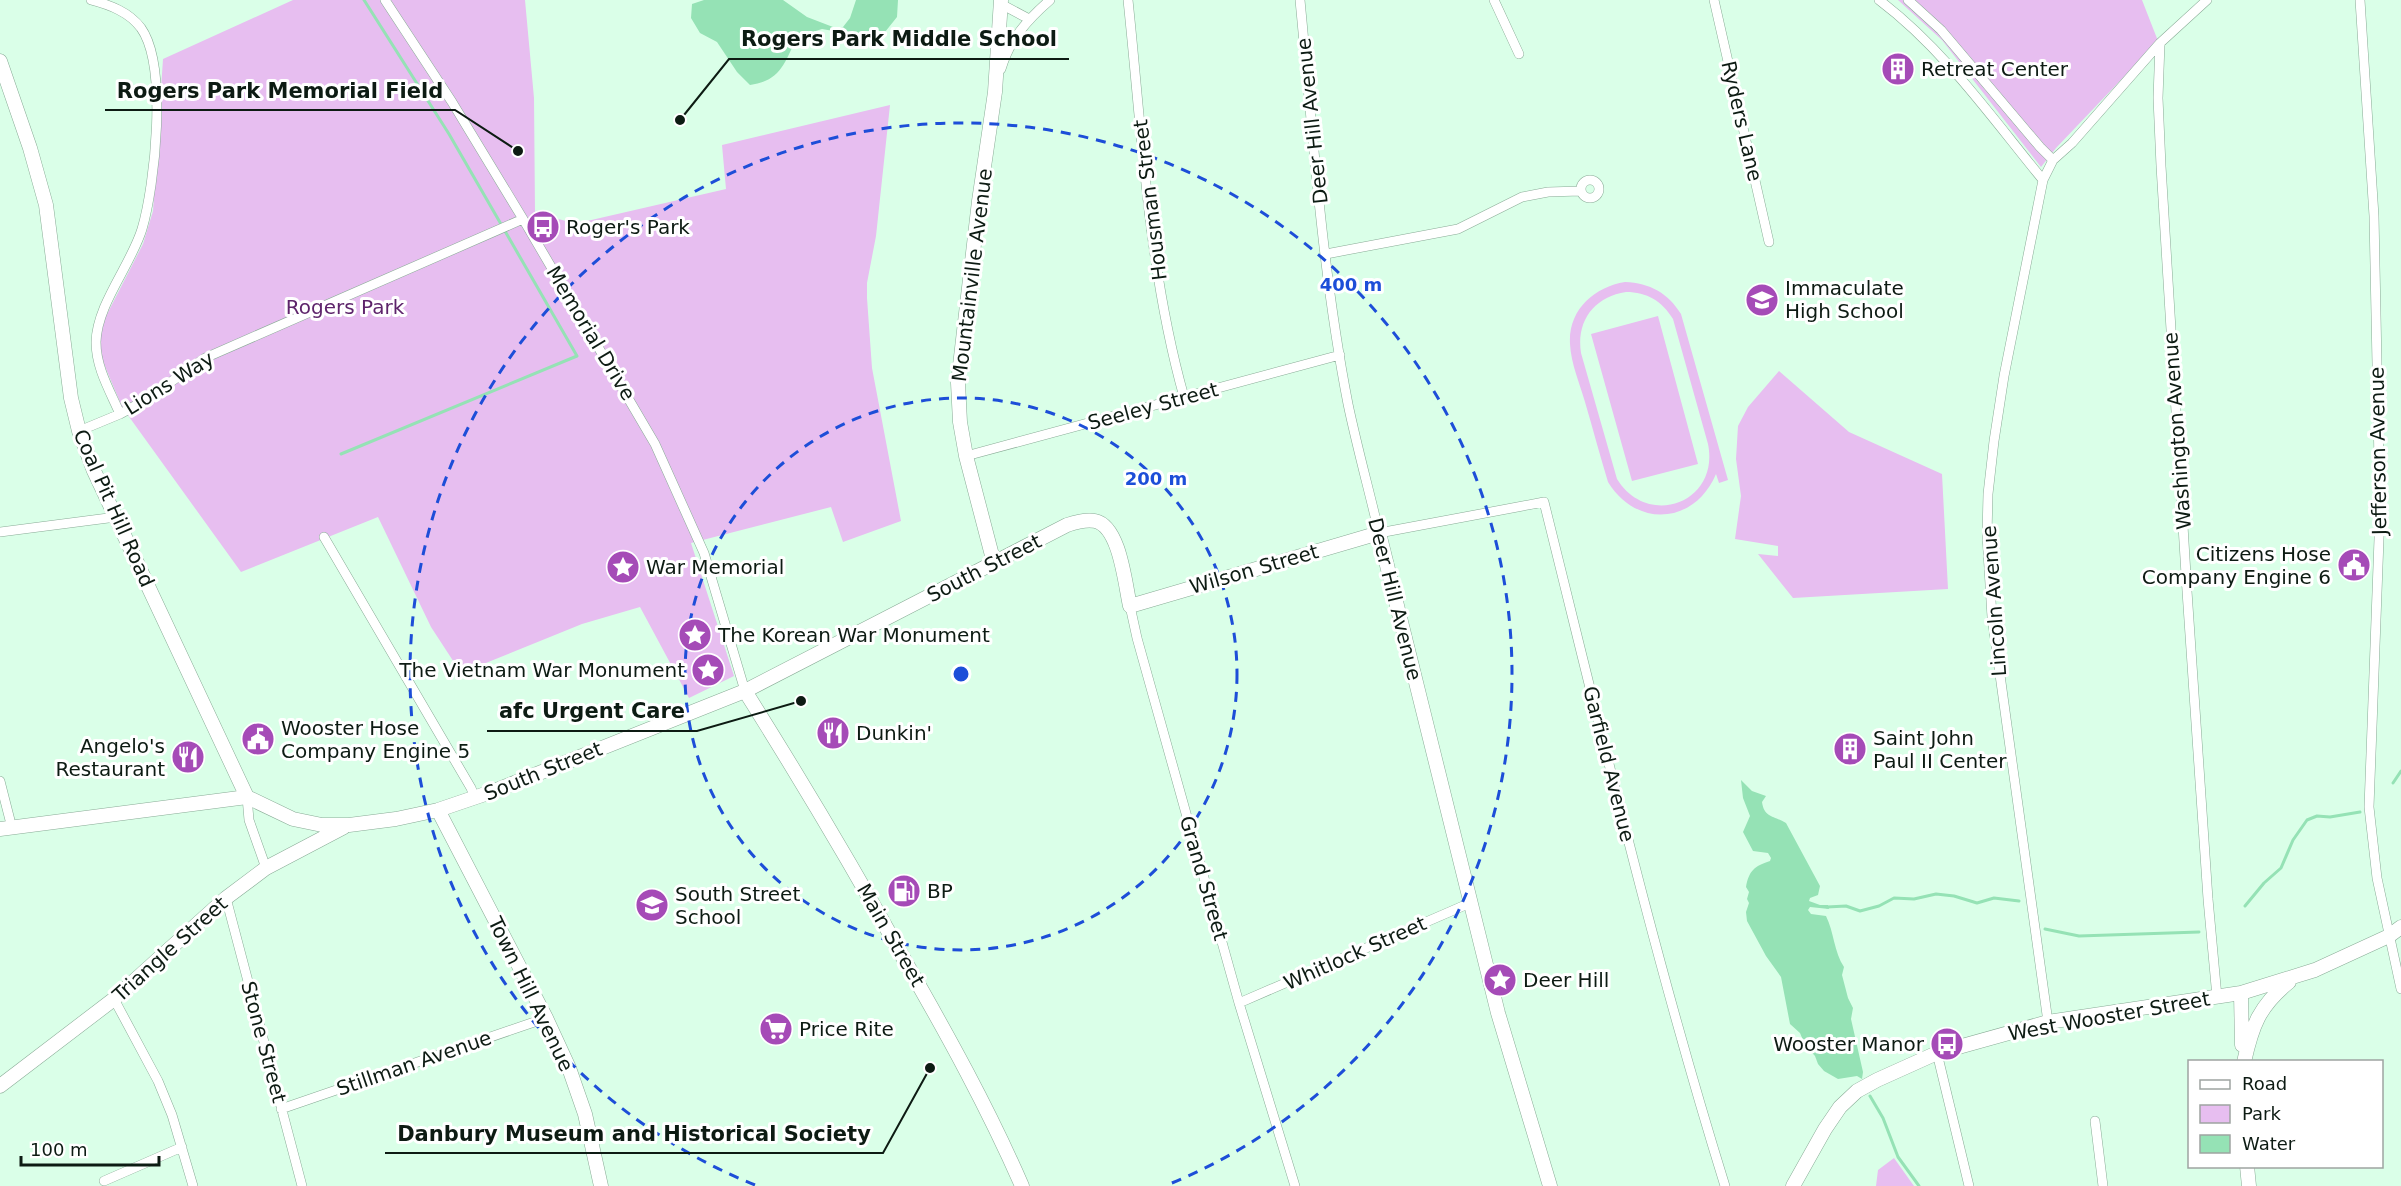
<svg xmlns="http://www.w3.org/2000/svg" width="2401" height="1186" viewBox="0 0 2401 1186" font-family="'DejaVu Sans',sans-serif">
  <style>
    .green { fill: #e7bef0; fill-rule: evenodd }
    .water { fill: #95e2b5 }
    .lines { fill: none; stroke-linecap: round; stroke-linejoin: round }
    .stream { stroke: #95e2b5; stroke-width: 3 }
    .street-casing { stroke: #89ab96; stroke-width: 10 }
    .secondary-casing { stroke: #89ab96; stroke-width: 15 }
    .street { stroke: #fff; stroke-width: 9 }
    .secondary { stroke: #fff; stroke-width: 14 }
    .ring { fill: none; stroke: #1d4ed8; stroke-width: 3; stroke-dasharray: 10 8 }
    .labels { text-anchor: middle; stroke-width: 6; stroke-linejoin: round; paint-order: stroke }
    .poi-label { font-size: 20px; fill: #0d1b13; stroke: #fff; text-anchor: start }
    .street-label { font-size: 20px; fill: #0d1b13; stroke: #fff }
    .park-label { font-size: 20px; fill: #5e246b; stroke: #fff }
    .centre { fill: #1d4ed8; stroke: #fff; stroke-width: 3 }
    .ring-label { font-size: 18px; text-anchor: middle; font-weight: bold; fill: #1d4ed8; stroke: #fff; stroke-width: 6; stroke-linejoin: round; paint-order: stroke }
    .leader { fill: none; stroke: #0d1b13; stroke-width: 2 }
    .callout-dot { fill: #0d1b13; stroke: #fff; stroke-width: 2 }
    .callout-label { font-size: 21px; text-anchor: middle; font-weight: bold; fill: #0d1b13; stroke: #fff; stroke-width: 6; stroke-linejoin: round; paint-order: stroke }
  </style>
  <rect width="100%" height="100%" fill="#daffe8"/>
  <path class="green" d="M293,0H525L534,98L535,213L570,222L587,221L726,189L722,145L890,105L876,236L867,283V298L872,368L901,521L843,542L831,507L691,543L734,676L689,698L640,607L582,624L461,673L431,627L378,517L241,572L122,407L101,357L100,336L104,320L143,244L153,211L163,59Z
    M1898,0H2142L2158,41L2056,148L2041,167L1942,40Z
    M1625,282C1650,283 1668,293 1681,314L1728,480L1719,483L1716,474C1695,524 1637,529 1608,482C1600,456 1593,429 1585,402C1580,384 1571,364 1570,344C1568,310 1594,287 1625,282ZM1626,292C1647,292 1662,301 1673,319L1708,444C1720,503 1648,529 1617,479L1581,353C1576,321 1594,297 1626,292Z
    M1658,316L1698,464L1632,481L1591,334Z
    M1779,371L1849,432L1942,474L1948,589L1793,598L1758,554L1778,556V546L1735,539L1741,496L1736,459L1738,426L1748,407Z
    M1894,1158L1914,1186H1876L1878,1170Z"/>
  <path class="water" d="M704,0H783L807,17L833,27H843L850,18L856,0H898L897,17L885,32L862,36L822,29L797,37C785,62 781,81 750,85L737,72L717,42L700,33L691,18L692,4Z
    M1741,780L1752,791L1766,796L1762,802C1764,818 1775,816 1786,823L1820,886L1818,895L1810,898L1809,901L1820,905H1828L1829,909L1810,907L1808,910L1811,914L1826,916C1834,932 1834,952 1844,967L1842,975L1848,998L1853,1008L1851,1019L1863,1072L1862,1079L1857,1076L1838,1079L1824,1071L1818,1064L1815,1056L1805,1045L1800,1033L1790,1024L1781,977L1766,956L1747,921L1746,912L1749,903L1747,899L1749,892L1746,887C1749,871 1754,866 1770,861L1771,858L1768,853L1753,851L1743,832L1750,816L1743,798Z"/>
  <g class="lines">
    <path class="stream" d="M341,454L577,356L449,134L364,0
      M2393,783L2401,771
      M2245,906L2264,883L2281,868L2293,840L2307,820L2317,816L2330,817L2360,812
      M1827,907L1846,906L1860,911L1879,906L1894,898L1914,899L1936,894L1954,896L1977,903L1994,898L2019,901
      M2045,929L2079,936L2199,932
      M1870,1096L1883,1118L1898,1157L1919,1186"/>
    <defs>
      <path id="street" d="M91,0C110,5 129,12 141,28C168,66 155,185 142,229C131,265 97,304 96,342C96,368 110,391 120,414
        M385,0L452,102L523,219L655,444L704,553L745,691
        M1128,0C1142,133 1148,269 1184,397
        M1300,0C1313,135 1322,271 1348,404C1357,447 1369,490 1379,533L1544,502C1601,731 1655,961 1725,1186
        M1494,0L1519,54
        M1714,0L1769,242
        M1879,0C1944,49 1992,118 2043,180
        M1908,0L1941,30L2040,147L2053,160
        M2360,0L2374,216L2380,512L2369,807L2377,878L2401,989
        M1001,4L1029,19
        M2160,43L2158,98L2161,166L2187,591L2208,899L2217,997
        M1001,69C1010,39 1027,20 1050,0
        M1581 189a9 9 0 1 1 18 0a9 9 0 1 1-18 0Z
        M1326,254L1458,229L1522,197L1548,192L1580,191
        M79,431L120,414L142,402L205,358L523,219
        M966,456L1340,355
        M0,532L116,517
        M324,537L471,788L475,798
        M1130,606L1137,638L1239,1003L1295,1186
        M0,781L12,828
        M247,797L249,820L266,868
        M226,898L302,1186
        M114,999L158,1081L172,1115L193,1186
        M1239,1003L1470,903
        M2048,1022L1992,617L1987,535L1988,494L1994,441L2004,376L2043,180L2053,160L2072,143L2160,43L2207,0
        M1937,1053L1969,1186
        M281,1109L546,1018
        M2095,1121L2103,1186
        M104,1181L182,1147"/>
      <path id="secondary" d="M0,61L30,148L46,205L71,398L79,431L94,471L247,797
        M994,563L966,456L960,422L958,383L979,201L995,92L1001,0
        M745,691C801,780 854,869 905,961C947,1034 988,1108 1022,1186
        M438,810L546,1018L569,1068L585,1114L601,1186
        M0,829L247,797L293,819L322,825H349L396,819L438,810L494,791L745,691L1067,525C1076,522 1086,519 1095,521C1120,526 1125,584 1130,606L1379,533L1498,1013L1550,1186
        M2241,993L2242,1045
        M2244,1062C2252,1026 2259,1006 2289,982
        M0,1086L114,999L226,898L266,868L344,827
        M2247,1166L2249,1186
        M1793,1186L1825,1129L1840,1107L1857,1091L1877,1080L1937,1053L2048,1022L2241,993L2315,970L2389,936L2401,927"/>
    </defs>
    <use href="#street" class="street-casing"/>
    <use href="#secondary" class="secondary-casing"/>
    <use href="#street" class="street"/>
    <use href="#secondary" class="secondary"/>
  </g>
  <g class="ring">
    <circle cx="961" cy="674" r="276"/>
    <path d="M755 1185A551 551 0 1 1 1167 1185"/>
  </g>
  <defs>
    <symbol id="building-disc" viewBox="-11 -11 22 22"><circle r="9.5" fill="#a54bb7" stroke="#fff"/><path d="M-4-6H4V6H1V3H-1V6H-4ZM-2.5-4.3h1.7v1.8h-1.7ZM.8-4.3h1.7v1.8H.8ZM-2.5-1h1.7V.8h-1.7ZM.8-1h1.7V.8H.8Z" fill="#fff"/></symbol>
    <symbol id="bus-disc" viewBox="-11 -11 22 22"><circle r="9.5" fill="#a54bb7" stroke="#fff"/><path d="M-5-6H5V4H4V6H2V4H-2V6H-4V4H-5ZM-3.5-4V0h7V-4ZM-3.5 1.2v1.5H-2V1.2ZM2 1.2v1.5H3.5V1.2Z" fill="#fff"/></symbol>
    <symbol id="school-disc" viewBox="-11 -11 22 22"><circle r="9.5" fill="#a54bb7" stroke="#fff"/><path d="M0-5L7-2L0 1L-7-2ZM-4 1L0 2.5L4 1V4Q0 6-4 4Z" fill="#fff"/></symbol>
    <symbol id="civic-disc" viewBox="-11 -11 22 22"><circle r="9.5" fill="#a54bb7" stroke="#fff"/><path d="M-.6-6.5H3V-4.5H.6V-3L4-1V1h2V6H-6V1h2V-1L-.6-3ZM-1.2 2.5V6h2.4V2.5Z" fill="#fff"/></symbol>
    <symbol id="sight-disc" viewBox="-11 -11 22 22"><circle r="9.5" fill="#a54bb7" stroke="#fff"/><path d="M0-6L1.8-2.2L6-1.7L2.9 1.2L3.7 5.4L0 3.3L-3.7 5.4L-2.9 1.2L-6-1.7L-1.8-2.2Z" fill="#fff"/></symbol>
    <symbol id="restaurant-disc" viewBox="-11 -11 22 22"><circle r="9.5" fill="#a54bb7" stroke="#fff"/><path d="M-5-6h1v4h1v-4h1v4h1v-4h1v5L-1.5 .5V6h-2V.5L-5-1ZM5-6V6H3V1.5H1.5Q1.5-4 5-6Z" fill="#fff"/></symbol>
    <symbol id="fuel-disc" viewBox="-11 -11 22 22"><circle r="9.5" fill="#a54bb7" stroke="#fff"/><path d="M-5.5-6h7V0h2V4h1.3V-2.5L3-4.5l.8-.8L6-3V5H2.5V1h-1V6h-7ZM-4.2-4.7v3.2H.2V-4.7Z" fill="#fff"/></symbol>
    <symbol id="supermarket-disc" viewBox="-11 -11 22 22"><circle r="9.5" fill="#a54bb7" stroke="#fff"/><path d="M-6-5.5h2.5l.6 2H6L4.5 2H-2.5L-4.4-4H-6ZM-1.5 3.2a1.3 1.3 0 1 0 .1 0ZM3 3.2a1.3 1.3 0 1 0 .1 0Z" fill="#fff"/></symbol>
  </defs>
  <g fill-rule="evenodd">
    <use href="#building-disc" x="1879" y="50" width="38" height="38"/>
    <use href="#bus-disc" x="524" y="208" width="38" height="38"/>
    <use href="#school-disc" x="1743" y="281" width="38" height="38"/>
    <use href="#civic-disc" x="2335" y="546" width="38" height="38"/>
    <use href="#sight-disc" x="604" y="548" width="38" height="38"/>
    <use href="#sight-disc" x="676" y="616" width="38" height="38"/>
    <use href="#sight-disc" x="689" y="651" width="38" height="38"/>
    <use href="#restaurant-disc" x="814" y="714" width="38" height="38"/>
    <use href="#civic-disc" x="239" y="720" width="38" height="38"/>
    <use href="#building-disc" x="1831" y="730" width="38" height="38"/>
    <use href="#restaurant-disc" x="169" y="738" width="38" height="38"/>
    <use href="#fuel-disc" x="885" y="872" width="38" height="38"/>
    <use href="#school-disc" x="633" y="886" width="38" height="38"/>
    <use href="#sight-disc" x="1481" y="961" width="38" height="38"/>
    <use href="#supermarket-disc" x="757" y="1010" width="38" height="38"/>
    <use href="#bus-disc" x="1928" y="1025" width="38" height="38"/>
  </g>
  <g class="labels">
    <g class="poi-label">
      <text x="1921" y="76">Retreat Center</text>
      <text x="566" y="234">Roger's Park</text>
      <text x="1785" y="295">Immaculate<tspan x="1785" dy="23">High School</tspan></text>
      <text x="2331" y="561" text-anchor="end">Citizens Hose<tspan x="2331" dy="23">Company Engine 6</tspan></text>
      <text x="646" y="574">War Memorial</text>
      <text x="718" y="642">The Korean War Monument</text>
      <text x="685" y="677" text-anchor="end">The Vietnam War Monument</text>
      <text x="281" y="735">Wooster Hose<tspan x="281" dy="23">Company Engine 5</tspan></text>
      <text x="856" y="740">Dunkin'</text>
      <text x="1873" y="745">Saint John<tspan x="1873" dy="23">Paul II Center</tspan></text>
      <text x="165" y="753" text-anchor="end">Angelo's<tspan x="165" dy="23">Restaurant</tspan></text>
      <text x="927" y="898">BP</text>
      <text x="675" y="901">South Street<tspan x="675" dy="23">School</tspan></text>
      <text x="1523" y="987">Deer Hill</text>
      <text x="799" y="1036">Price Rite</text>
      <text x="1924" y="1051" text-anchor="end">Wooster Manor</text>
    </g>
    <g class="street-label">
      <text transform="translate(1312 121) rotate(-96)" y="7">Deer Hill Avenue</text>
      <text transform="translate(1742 121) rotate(77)" y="7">Ryders Lane</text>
      <text transform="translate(1150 200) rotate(-97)" y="7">Housman Street</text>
      <text transform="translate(972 275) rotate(-83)" y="7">Mountainville Avenue</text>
      <text transform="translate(591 333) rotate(59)" y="7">Memorial Drive</text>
      <text transform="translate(169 383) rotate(-32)" y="7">Lions Way</text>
      <text transform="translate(1153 406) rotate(-15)" y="7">Seeley Street</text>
      <text transform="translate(2177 431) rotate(-94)" y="7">Washington Avenue</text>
      <text transform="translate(2378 451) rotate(-91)" y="7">Jefferson Avenue</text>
      <text transform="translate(114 508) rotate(66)" y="7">Coal Pit Hill Road</text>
      <text transform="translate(984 568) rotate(-27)" y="7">South Street</text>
      <text transform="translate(1254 569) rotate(-16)" y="7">Wilson Street</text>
      <text transform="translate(1395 599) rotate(76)" y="7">Deer Hill Avenue</text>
      <text transform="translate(1994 601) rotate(-94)" y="7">Lincoln Avenue</text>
      <text transform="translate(1609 764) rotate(76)" y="7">Garfield Avenue</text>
      <text transform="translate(543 771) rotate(-22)" y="7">South Street</text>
      <text transform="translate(1204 878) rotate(74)" y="7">Grand Street</text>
      <text transform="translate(891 935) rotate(60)" y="7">Main Street</text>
      <text transform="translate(170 949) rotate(-42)" y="7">Triangle Street</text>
      <text transform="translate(1355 953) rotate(-24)" y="7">Whitlock Street</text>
      <text transform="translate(531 994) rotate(64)" y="7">Town Hill Avenue</text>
      <text transform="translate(2109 1016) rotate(-10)" y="7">West Wooster Street</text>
      <text transform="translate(264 1042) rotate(75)" y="7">Stone Street</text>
      <text transform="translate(414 1063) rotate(-19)" y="7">Stillman Avenue</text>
    </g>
    <g class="park-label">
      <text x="345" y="314">Rogers Park</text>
    </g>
  </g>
  <circle cx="961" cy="674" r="9" class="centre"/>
  <g class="ring-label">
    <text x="1351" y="291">400 m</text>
    <text x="1156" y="485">200 m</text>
  </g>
  <path class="leader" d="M680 120L729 59H1069M518 151L455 110H105M801 701L697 731H487M930 1068L883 1153H385"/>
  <g class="callout-dot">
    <circle cx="680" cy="120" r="6"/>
    <circle cx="518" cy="151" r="6"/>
    <circle cx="801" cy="701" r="6"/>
    <circle cx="930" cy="1068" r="6"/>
  </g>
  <g class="callout-label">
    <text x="899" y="46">Rogers Park Middle School</text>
    <text x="280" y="98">Rogers Park Memorial Field</text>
    <text x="592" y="718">afc Urgent Care</text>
    <text x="634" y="1141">Danbury Museum and Historical Society</text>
  </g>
  <rect x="2188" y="1060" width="195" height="108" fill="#ffffff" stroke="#9ea4a1" stroke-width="1.5"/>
  <rect x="2200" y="1080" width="30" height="9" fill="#ffffff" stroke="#9ea4a1" stroke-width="1.5"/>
  <text x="2242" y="1090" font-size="18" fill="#0d1b13">Road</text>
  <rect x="2200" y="1105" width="30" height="18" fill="#e7bef0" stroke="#9ea4a1" stroke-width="1.5"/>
  <text x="2242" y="1120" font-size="18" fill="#0d1b13">Park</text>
  <rect x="2200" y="1135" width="30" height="18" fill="#95e2b5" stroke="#9ea4a1" stroke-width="1.5"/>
  <text x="2242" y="1150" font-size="18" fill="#0d1b13">Water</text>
  <path d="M21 1156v9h138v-9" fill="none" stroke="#0d1b13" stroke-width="3"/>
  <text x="30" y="1156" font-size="18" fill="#0d1b13" stroke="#ffffff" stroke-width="4.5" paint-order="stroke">100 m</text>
</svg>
